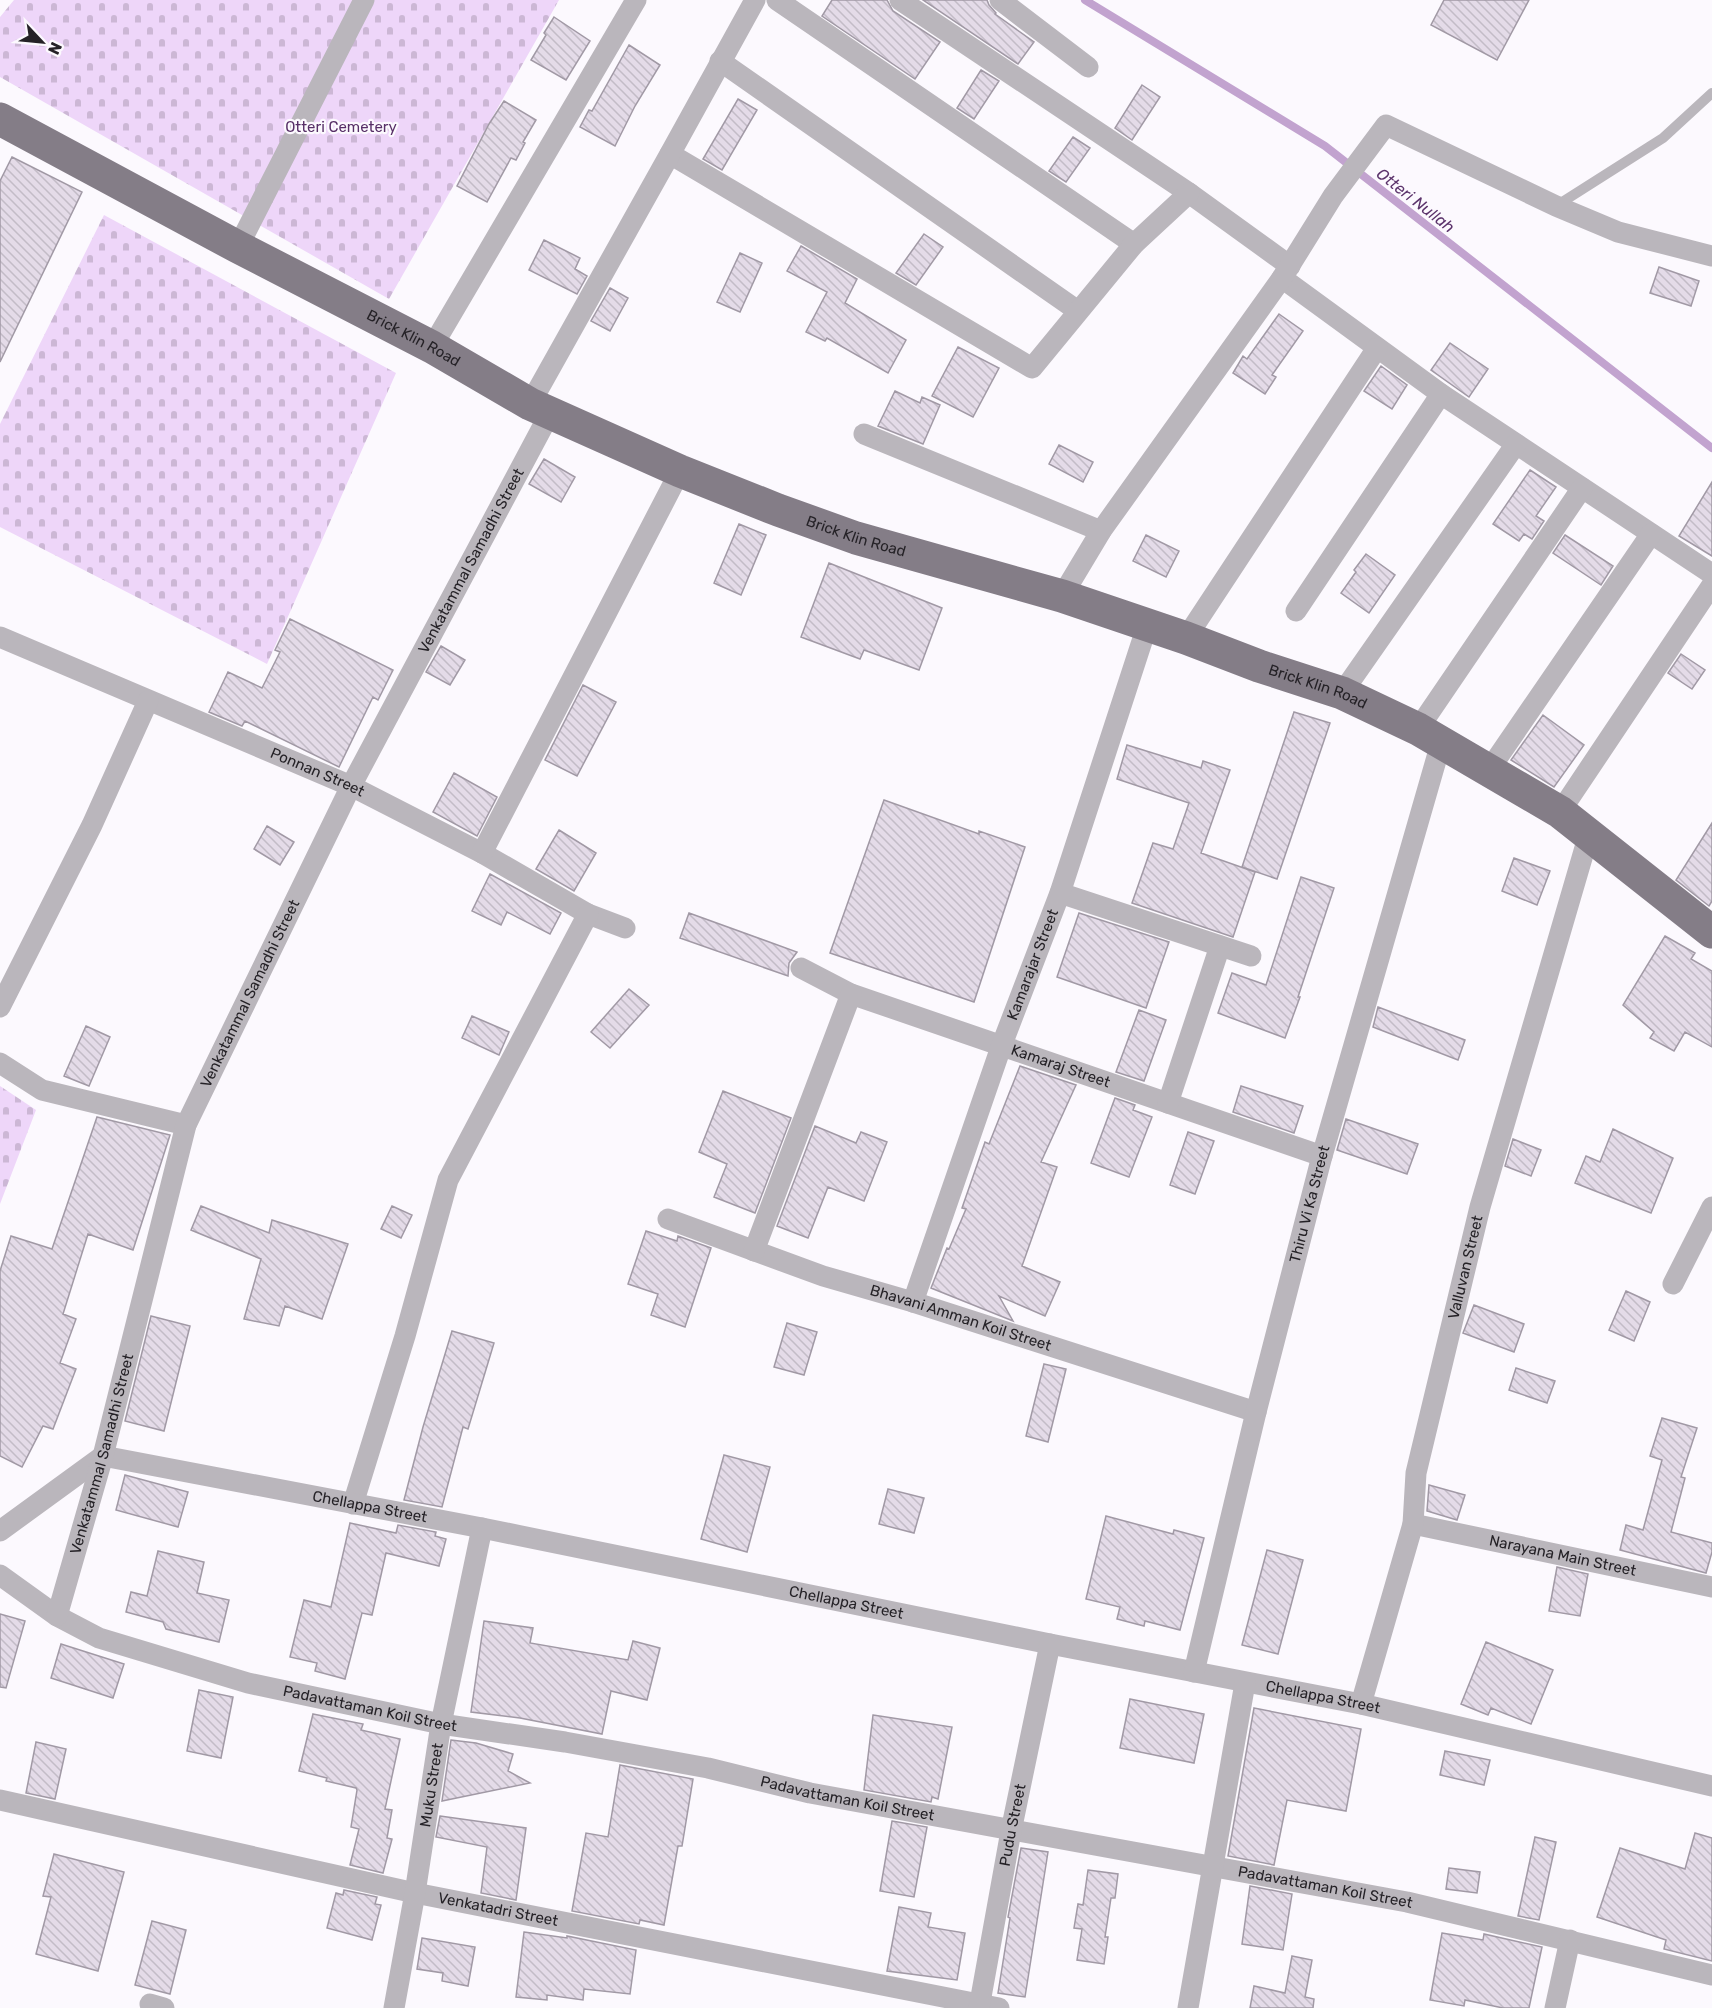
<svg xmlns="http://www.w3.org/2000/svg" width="1712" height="2008" viewBox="0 0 1712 2008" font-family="Rubik,sans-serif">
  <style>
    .cemetery { fill: url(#cemetery-stones) }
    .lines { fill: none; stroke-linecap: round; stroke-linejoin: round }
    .stream { stroke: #c2a3cf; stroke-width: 8 }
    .building { fill: url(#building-back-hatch); stroke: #a199a5; stroke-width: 1.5 }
    .service { stroke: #bab6bc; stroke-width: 10 }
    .minor { stroke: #bab6bc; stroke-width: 21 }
    .primary { stroke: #847d87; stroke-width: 33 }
    .labels { text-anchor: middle; stroke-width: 4.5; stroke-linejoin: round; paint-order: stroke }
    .park-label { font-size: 15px; fill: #572f67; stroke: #fcf9fe }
    .street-label { font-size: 15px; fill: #252227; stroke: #fcf9fe }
    .water-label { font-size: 16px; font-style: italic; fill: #5c346c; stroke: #fcf9fe }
  </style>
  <defs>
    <pattern id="cemetery-stones" width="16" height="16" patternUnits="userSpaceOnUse" patternTransform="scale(1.5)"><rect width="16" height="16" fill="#eed6f9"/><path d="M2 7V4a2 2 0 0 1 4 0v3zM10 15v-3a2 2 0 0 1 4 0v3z" fill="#ccb7d5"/></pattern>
    <pattern id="building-back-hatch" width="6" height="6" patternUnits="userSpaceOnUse" patternTransform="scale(1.5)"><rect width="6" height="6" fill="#e4dbe8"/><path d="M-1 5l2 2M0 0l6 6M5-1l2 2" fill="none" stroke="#c3bcc7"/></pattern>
  </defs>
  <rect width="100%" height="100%" fill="#fcf9fe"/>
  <path class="cemetery" d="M14,0H559L389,299L0,77V17Z
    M104,215L396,373L267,664L0,527V424Z
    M0,1086L36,1110L0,1204Z"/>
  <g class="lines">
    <path class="stream" d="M1085,0L1325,146L1712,448"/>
  </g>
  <path class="building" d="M832,0H887L893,11L940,42L915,79L822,16Z
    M923,0H987L989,5L996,13L995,14L1034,42L1018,64Z
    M1444,0H1529L1497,60L1431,25Z
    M554,17L590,41L566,80L531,60L546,35L544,33Z
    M629,45L660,65L635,106L615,146L580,127L589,110L592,111Z
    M981,70L999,81L974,119L957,108Z
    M1142,85L1160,97L1132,140L1115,128Z
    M738,99L757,110L722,170L703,159Z
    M504,101L536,120L523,142L525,143L516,160L511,158L487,202L457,186L489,124Z
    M1073,137L1090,148L1066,182L1049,171Z
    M12,157L82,192L0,362V181Z
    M924,234L943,247L916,285L896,273Z
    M544,240L580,258L575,269L587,276L577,294L529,270Z
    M801,246L857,279L845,303L906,340L888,373L827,338L825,341L806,332L827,292L787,271Z
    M740,253L762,263L740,312L717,302Z
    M1659,267L1699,281L1691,306L1650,293Z
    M610,288L628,298L610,331L591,321Z
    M1279,314L1303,331L1272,375L1276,377L1265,394L1233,373L1243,356L1247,359Z
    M1450,343L1488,369L1469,397L1431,370Z
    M958,347L999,368L973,417L932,396Z
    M1381,366L1407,385L1392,409L1364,391Z
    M895,391L920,403L922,397L940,405L923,444L878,426Z
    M1059,445L1093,462L1083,482L1049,464Z
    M544,459L575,477L561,502L529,484Z
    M1530,470L1556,487L1536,516L1544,521L1532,539L1524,534L1519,541L1493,524Z
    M1712,482V556L1679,536Z
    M739,524L766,535L741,595L714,583Z
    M1146,535L1179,551L1166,577L1133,561Z
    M1565,535L1613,566L1601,585L1553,553Z
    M1366,554L1395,575L1369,613L1341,593L1356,572L1354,570Z
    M829,563L942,608L919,670L864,650L860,659L801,637Z
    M290,619L393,670L378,700L373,697L339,767L245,721L242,726L209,712L228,672L262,688L280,652L275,650Z
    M441,646L465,660L450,685L426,672Z
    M1681,654L1705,670L1692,689L1668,673Z
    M583,685L616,702L577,776L545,760Z
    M1294,712L1330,723L1277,879L1242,867Z
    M1543,715L1584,745L1554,787L1511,760Z
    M1127,745L1201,768L1203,761L1230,770L1201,853L1255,872L1233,937L1132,903L1153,843L1173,849L1189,803L1117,779Z
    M454,773L497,797L477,836L433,812Z
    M884,800L979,834V831L1025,847L974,1002L830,953Z
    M1712,823V901L1709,906L1676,880Z
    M267,826L294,842L280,865L254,849Z
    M559,830L596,853L574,891L536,869Z
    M1514,858L1550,871L1537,905L1502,891Z
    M490,874L561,913L550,934L507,912L501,925L472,911Z
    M1301,877L1334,888L1298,997H1300L1285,1038L1218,1013L1232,973L1266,985Z
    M689,913L797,952L789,963L788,976L680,938Z
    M1079,913L1169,942L1146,1008L1057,977Z
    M1665,936L1695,953L1691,959L1712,971V1047L1685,1032L1674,1051L1650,1038L1654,1032L1623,1005Z
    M629,989L649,1005L610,1048L591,1032Z
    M1378,1007L1465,1040L1458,1060L1373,1027Z
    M1139,1010L1166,1020L1144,1081L1116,1072Z
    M472,1016L509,1032L499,1055L462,1038Z
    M86,1026L110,1037L89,1086L64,1076Z
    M1020,1066L1076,1085L1041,1162L1057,1167L1022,1266L1060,1282L1045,1316L999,1296L1013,1321L931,1288L947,1248L949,1249L966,1209L962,1208L985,1142L989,1144Z
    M1241,1086L1303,1106L1294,1133L1233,1112Z
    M723,1091L791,1118L755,1213L714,1197L727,1164L699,1152Z
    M1115,1098L1135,1105L1133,1110L1152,1117L1129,1177L1091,1163Z
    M97,1117L170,1135L133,1250L88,1234L63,1314L76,1319L60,1363L76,1369L53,1429L43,1426L22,1467L0,1456V1271L11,1236L52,1249Z
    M1346,1119L1418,1144L1407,1174L1337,1150Z
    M815,1126L856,1143L861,1132L887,1142L864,1201L828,1187L808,1238L777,1226Z
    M1613,1129L1673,1158L1651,1213L1575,1183L1586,1156L1600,1162Z
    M1188,1132L1214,1141L1195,1194L1170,1185Z
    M1513,1139L1541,1150L1531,1176L1505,1166Z
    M201,1206L269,1233L272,1220L348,1244L322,1319L285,1306L279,1326L244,1319L261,1259L191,1230Z
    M392,1206L412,1215L401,1238L381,1229Z
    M646,1231L677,1241L678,1236L711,1248L685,1327L651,1315L658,1294L628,1284Z
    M1626,1291L1650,1302L1634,1341L1609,1330Z
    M1474,1305L1524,1324L1514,1352L1463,1333Z
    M151,1316L190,1326L164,1431L125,1421Z
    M787,1323L817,1332L804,1375L774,1367Z
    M452,1331L494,1343L468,1429L463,1427L442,1507L404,1500L423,1427Z
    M1044,1364L1066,1369L1048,1442L1026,1436Z
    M1516,1368L1555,1381L1547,1403L1509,1390Z
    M1662,1418L1697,1428L1681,1477L1685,1478L1671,1532L1712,1543V1552L1706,1573L1620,1550L1626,1525L1643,1530L1662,1460L1650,1456Z
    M724,1455L770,1467L747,1552L701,1539Z
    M125,1475L188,1492L178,1527L116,1510Z
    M1429,1485L1465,1495L1457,1520L1427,1511Z
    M888,1489L924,1498L914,1533L879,1524Z
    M1106,1516L1173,1534L1174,1530L1204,1538L1180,1630L1145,1621L1144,1626L1117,1619L1120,1607L1086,1599Z
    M350,1523L396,1533L398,1525L436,1532L435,1536L446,1539L439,1566L386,1553L372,1615L362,1613L345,1679L315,1671L317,1663L290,1657L304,1600L331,1607Z
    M1267,1550L1303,1560L1278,1654L1242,1645Z
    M158,1551L204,1562L197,1593L229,1600L219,1642L166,1629L163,1622L126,1612L131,1592L147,1596Z
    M1557,1567L1588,1574L1580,1616L1549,1611Z
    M0,1614L25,1621L6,1688L0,1687Z
    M484,1621L533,1628L530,1643L628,1660L633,1641L660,1648L647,1700L611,1691L602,1734L520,1718L471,1712Z
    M1486,1642L1553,1670L1531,1724L1491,1708L1488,1715L1461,1704Z
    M61,1644L124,1664L113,1698L51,1678Z
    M199,1690L233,1697L221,1758L187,1751Z
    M1130,1699L1204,1714L1194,1763L1120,1748Z
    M1254,1708L1361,1729L1346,1811L1287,1800L1274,1865L1228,1856Z
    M313,1714L363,1724L361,1730L400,1739L385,1809L392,1810L387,1838L392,1839L383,1873L350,1865L359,1829L351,1827L357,1790L356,1788L326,1781L327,1778L299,1771Z
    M873,1715L952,1727L938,1799L932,1797L931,1802L864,1790Z
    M451,1740L476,1743L513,1754L508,1771L530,1783L442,1801Z
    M36,1742L66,1749L55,1799L26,1793Z
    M1445,1751L1490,1760L1484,1785L1440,1775Z
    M620,1765L693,1779L682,1846H678L664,1925L640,1920L639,1924L572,1911L586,1833L608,1837Z
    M440,1816L526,1828L516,1900L481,1893L487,1847L436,1837Z
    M892,1821L927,1827L914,1897L880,1891Z
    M1695,1833L1712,1838V1961L1664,1949L1666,1940L1597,1917L1620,1848L1685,1869Z
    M1535,1837L1556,1842L1539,1920L1518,1916Z
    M1021,1848L1048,1852L1025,1997L998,1993L1010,1918L1008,1917Z
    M54,1854L124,1872L98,1971L36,1954L51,1897L43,1896Z
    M1449,1868L1480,1872L1477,1893L1446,1889Z
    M1088,1870L1118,1874L1115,1898H1111L1105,1937H1108L1104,1964L1077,1960L1082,1929L1074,1928L1078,1904L1083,1905Z
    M1250,1886L1292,1894L1283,1950L1242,1944Z
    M344,1890L377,1897L375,1904L381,1905L372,1940L327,1928L336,1893L343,1895Z
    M899,1907L931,1913L928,1927L965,1933L957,1980L887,1971Z
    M152,1921L186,1930L170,1994L135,1985Z
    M524,1932L567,1938V1936L636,1950L630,1994L584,1989L583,2000L547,1995V2000L516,1997Z
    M1442,1933L1483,1940L1484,1934L1542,1947L1529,2008H1503L1465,2000L1464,2006L1430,2000Z
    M422,1938L475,1947L468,1986L442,1981L443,1973L417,1969Z
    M1292,1956L1312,1960L1305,1997L1314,1999L1313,2008H1250L1254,1986L1285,1993Z"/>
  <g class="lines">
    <path class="service" d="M1556,206L1663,138L1712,93"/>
    <g class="minor">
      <path d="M777,0L1134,244"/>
      <path d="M900,0L1189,193L1290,266"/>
      <path d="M1000,0L1088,67"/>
      <path d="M720,61L1078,311"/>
      <path d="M670,154L1032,368L1134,244L1189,193"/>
      <path d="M238,247L364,0"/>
      <path d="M1282,278L1441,394L1712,574"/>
      <path d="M432,347L636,0"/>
      <path d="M530,404L670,154L755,0"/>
      <path d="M864,434L1101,531"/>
      <path d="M1062,596L1101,531L1282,278L1333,196L1386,125L1556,206L1618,232L1712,256"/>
      <path d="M1296,611L1441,394"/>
      <path id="s1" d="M0,637L351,786L482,853L588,914L625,928"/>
      <path d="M1186,638L1377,348"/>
      <path d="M1342,693L1516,444"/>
      <path d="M1418,729L1582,488"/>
      <path d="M1489,770L1651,534"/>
      <path d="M1560,812L1712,585"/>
      <path d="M482,853L680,471"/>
      <path d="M1060,893L1251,956"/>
      <path id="s2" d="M801,968L851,994L1322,1156"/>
      <path d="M0,1007L92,825L148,701"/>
      <path d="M0,1063L42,1090L186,1125"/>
      <path d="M1168,1103L1220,946"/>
      <path id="s3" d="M668,1219L823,1276L913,1302L1256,1412"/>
      <path d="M754,1251L851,994"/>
      <path d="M1673,1284L1712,1207"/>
      <path id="s4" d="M913,1302L1001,1047L1060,893L1147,626"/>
      <path d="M353,1504L405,1336L448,1180L588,914"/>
      <path id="s5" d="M1413,1524L1712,1587"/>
      <path id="s6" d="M0,1531L103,1456L482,1528L1050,1644L1361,1704L1712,1786"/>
      <path id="s7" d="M0,1575L57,1616L99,1638L248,1683L441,1724L565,1742L708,1768L810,1793L1407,1902L1712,1975"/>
      <path id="s8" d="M57,1616L103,1456L186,1125L351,786L550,413"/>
      <path id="s9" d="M1194,1672L1256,1412L1322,1156L1441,743"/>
      <path id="s10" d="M1361,1704L1413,1524L1416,1473L1480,1207L1589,834"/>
      <path id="s11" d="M0,1800L415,1893L999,2008"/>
      <path d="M150,2004L164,2008"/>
      <path id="s12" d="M394,2008L415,1893L441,1724L482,1528"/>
      <path id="s13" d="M979,2008L1011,1831L1050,1644"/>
      <path d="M1188,2008L1245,1683"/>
      <path d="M1555,2008L1570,1940"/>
    </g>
    <path class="primary" id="s14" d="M0,119L238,247L432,347L530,404L680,471L778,510L856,538L1062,596L1186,638L1259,666L1342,693L1418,729L1560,812L1712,932"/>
  </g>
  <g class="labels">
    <g class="park-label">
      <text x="341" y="132">Otteri Cemetery</text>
    </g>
    <g class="street-label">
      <text dy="5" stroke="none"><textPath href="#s14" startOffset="468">Brick Klin Road</textPath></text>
      <text dy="5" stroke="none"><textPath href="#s14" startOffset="954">Brick Klin Road</textPath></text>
      <text dy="5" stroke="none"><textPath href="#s8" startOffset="1140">Venkatammal Samadhi Street</textPath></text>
      <text dy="5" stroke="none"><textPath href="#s14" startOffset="1440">Brick Klin Road</textPath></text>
      <text dy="5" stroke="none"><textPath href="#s1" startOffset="345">Ponnan Street</textPath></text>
      <text dy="5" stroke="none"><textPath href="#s4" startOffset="358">Kamarajar Street</textPath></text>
      <text dy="5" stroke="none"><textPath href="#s8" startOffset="654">Venkatammal Samadhi Street</textPath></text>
      <text dy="5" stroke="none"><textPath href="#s2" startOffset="278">Kamaraj Street</textPath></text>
      <text dy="5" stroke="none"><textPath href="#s9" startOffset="482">Thiru Vi Ka Street</textPath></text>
      <text dy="5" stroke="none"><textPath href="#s10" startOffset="450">Valluvan Street</textPath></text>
      <text dy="5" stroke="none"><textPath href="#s3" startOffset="309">Bhavani Amman Koil Street</textPath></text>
      <text dy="5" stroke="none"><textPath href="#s8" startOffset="168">Venkatammal Samadhi Street</textPath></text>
      <text dy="5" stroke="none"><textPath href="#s6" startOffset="399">Chellappa Street</textPath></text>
      <text dy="5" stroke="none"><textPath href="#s5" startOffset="153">Narayana Main Street</textPath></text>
      <text dy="5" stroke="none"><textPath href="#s6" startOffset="885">Chellappa Street</textPath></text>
      <text dy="5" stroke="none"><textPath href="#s6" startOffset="1371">Chellappa Street</textPath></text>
      <text dy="5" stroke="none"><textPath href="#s7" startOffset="398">Padavattaman Koil Street</textPath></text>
      <text dy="5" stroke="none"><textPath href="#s12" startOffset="226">Muku Street</textPath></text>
      <text dy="5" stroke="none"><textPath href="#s7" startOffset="884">Padavattaman Koil Street</textPath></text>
      <text dy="5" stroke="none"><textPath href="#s13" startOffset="186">Pudu Street</textPath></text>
      <text dy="5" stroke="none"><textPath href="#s7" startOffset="1370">Padavattaman Koil Street</textPath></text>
      <text dy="5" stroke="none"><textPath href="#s11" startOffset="510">Venkatadri Street</textPath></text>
    </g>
    <g class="water-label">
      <text transform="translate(1416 200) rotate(38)" y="6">Otteri Nullah</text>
    </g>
  </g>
  <g transform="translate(42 42) rotate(116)" stroke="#fcf9fe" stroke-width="4.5" paint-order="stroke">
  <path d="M0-4.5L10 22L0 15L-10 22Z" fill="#252227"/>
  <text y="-9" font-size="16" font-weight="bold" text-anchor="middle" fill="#252227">N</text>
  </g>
</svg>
